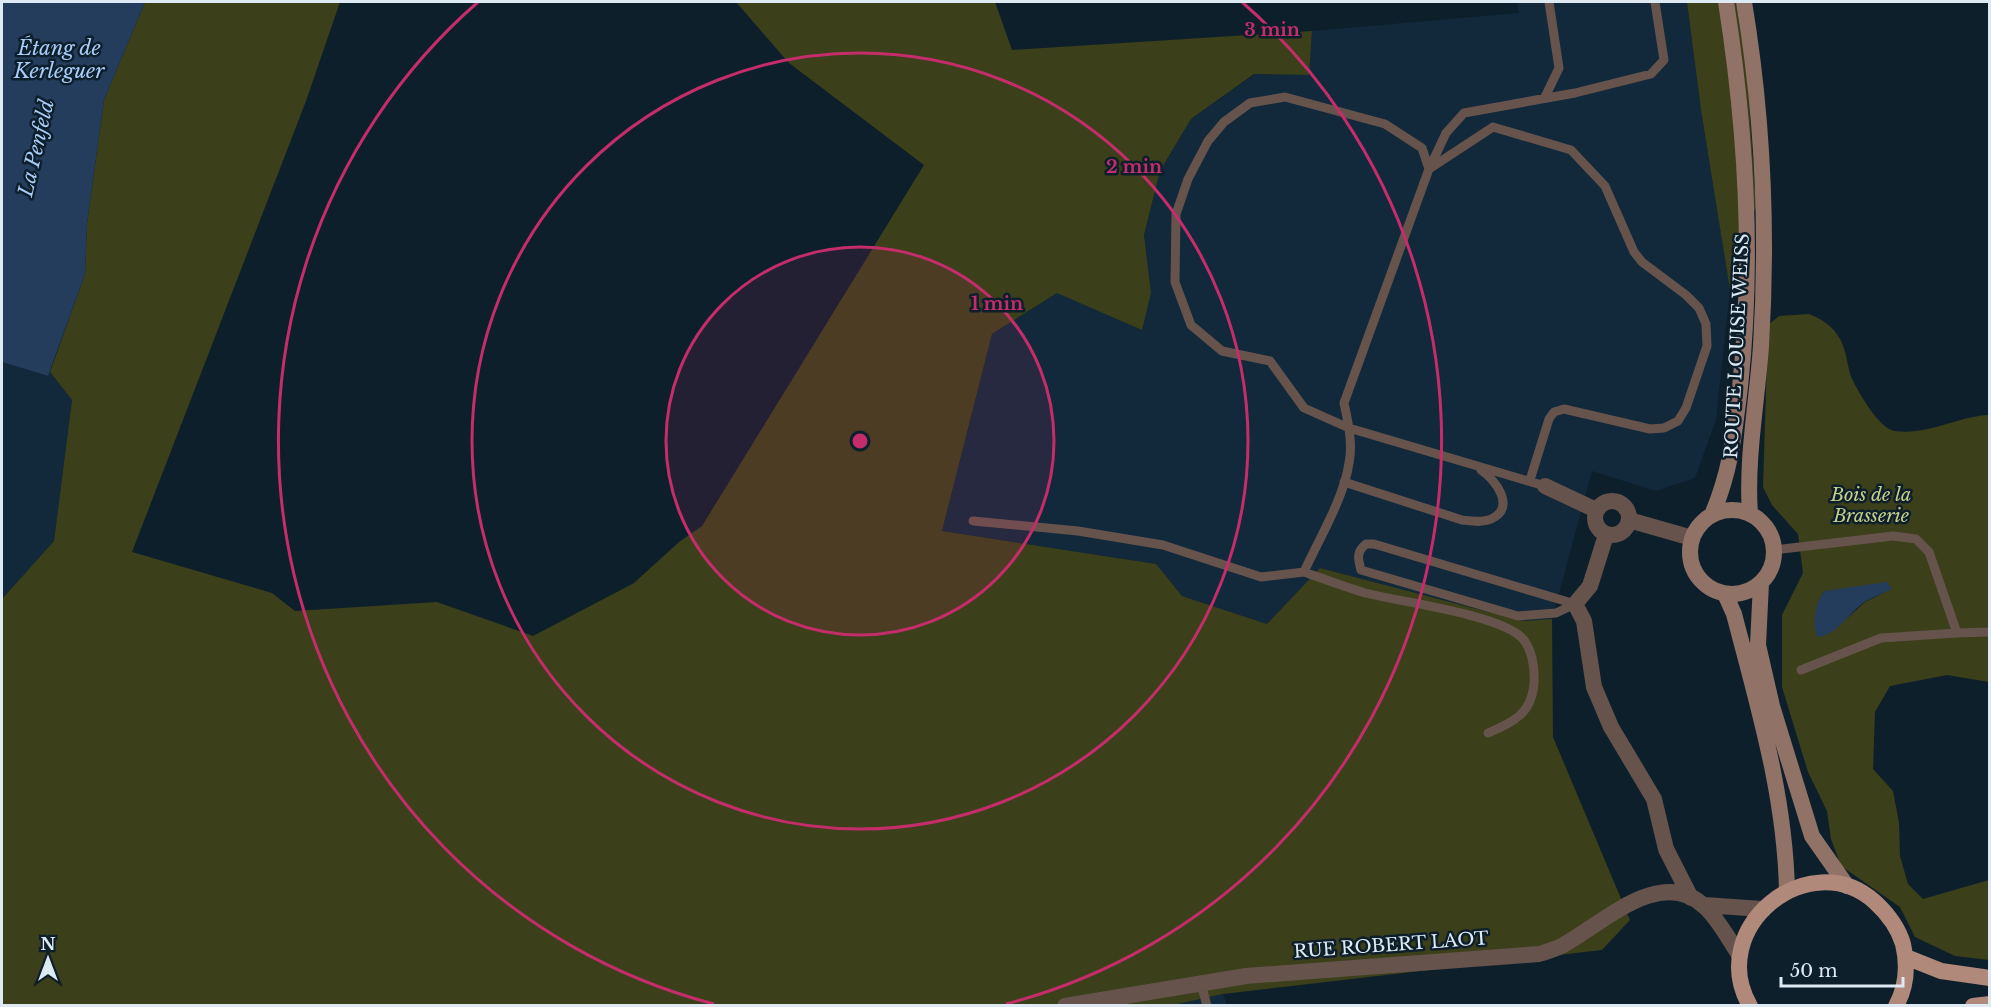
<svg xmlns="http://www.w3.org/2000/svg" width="1991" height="1007" viewBox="0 0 1991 1007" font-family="'Libre Baskerville',serif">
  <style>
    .built { fill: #11293a }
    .green { fill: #3b3f1a; fill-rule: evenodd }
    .water { fill: #253d5c }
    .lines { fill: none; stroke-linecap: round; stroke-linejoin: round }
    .service { stroke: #66534c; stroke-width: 9 }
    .minor { stroke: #66534c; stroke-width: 16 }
    .secondary { stroke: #907266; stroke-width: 16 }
    .primary { stroke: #b0897a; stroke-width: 16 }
    .ring { fill: none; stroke: #c52d6a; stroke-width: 3 }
    .labels { text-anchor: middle; stroke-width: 5; stroke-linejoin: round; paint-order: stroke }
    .street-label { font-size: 18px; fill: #deeaf3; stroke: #0e1f2c }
    .park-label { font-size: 18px; font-style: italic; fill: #c7d08a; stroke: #0e1f2c }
    .water-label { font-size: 20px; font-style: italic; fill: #a9ccf8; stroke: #0e1f2c }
    .centre { fill: #c52d6a; stroke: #0e1f2c; stroke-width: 3 }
    .ring-label { font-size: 18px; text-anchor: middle; font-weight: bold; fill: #c52d6a; stroke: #0e1f2c; stroke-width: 5; stroke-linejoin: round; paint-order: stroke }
  </style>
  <rect width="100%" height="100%" fill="#0e1f2c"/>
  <path class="built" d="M1517,2H1687L1701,110L1730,290L1716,420L1695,478L1656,491L1592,471L1552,619L1523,621L1320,568L1267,624L1182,596L1155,564L942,531L992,334L1057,293H1151L1144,235L1160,171L1191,119L1255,74L1309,75L1312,31L1519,13Z
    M2,362L47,376L50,372L72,400L54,541L2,599Z
    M1223,994L1227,1005L1167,1006Z"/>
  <path class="green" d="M145,2H340L306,101L132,552L272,593L295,611L437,602L533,636L634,583L679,542L702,526L924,165L789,63L736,2H995L1012,50L1312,31L1309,75L1254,74L1191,119L1160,171L1144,235L1151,293L1142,330L1057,293L992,334L942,531L1156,564L1182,596L1267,624L1320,568L1523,621L1552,619L1553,737L1630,920L1602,950L1223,994L1168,1006H2V599L54,541L72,400L50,372L85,274L87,223L104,100Z
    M1687,2H1736L1747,73L1756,206L1730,290L1701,110Z
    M1809,314C1823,320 1833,326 1840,339C1847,351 1847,367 1852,379C1859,393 1879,429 1895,431C1927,436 1958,416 1989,415V682L1947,675L1890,686L1875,712L1873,769L1893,791L1899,823L1900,856L1908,884L1923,899L1989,880V960L1955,956L1915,937L1900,907L1841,866L1831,839L1827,811L1808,772L1782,687V615L1803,573L1798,534L1772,505L1763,487L1768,325L1779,316ZM1845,589H1891L1865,602L1836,628L1822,594L1824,591Z"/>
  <path class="water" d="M2,2H145L104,100L87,223L85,274L48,376L2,362Z
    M1887,582L1892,589C1883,593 1874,597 1866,601C1850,611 1836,637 1817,637C1812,623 1815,604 1824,591Z"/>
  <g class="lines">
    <path class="service" d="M1545,97L1559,68L1549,2
      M1430,167L1446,133L1464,113L1575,93L1651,74L1664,60L1655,2
      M1429,169L1422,148L1385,124L1285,97L1250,103L1224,122L1208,141L1188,179L1176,214L1175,282L1191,325L1222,351L1270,361L1304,408L1349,428L1545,486
      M1344,482L1462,520C1471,521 1482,523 1491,519C1517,508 1495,479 1481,470
      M973,521L1078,531L1163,545L1261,577L1304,572C1319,539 1344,498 1349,463C1353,443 1348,422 1344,403L1429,169L1493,127L1571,150L1605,186L1634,252L1642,262L1686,295L1699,308L1706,324L1707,346L1686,408L1678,421L1664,428L1650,429L1564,409L1554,412L1549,419L1530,480
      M1366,544H1374L1575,604L1556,613L1518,616L1361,570C1358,559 1356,552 1366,544Z
      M1774,550L1893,536L1916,539L1929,552L1957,633L1990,632
      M1304,572C1324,579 1345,587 1365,593C1402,602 1494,614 1520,636C1532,646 1535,668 1534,683C1532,714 1513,722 1488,733
      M1801,670L1881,638L1957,633
      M1201,983L1207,1006"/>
    <path class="minor" d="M1545,486L1596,510
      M1595 518a17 17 0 1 1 34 0a17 17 0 1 1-34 0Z
      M1629,520L1692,538
      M1606,535L1590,586L1575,604L1584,621L1594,687L1611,727L1654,799L1666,849L1691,898
      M1704,905L1762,909
      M1065,1006L1246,976L1539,954C1548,951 1557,949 1565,944C1603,923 1662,865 1705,907C1719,920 1729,940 1740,956"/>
    <path class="secondary" d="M1744,2C1763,116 1768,231 1761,346C1757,403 1746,458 1750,514
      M1690 552a42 42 0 1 1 84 0a42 42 0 1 1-84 0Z
      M1712,515C1731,470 1734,435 1740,387C1754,258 1746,129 1726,2
      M1761,583L1758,645L1772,706L1812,836L1847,886
      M1725,594L1734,614C1758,706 1785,795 1787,891"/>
    <path class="primary" d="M1906,957L1941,971L1990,978
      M1750,1006C1705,928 1809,843 1875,902C1888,914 1898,927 1903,944C1908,965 1907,986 1896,1006
      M1973,1006L1990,1004"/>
  </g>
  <circle cx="860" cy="441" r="194" fill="#c52d6a" fill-opacity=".12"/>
  <g class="ring">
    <circle cx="860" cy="441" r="194"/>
    <circle cx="860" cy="441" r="388"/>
    <path d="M714 1004A582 582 0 0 1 478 2M1242 2A582 582 0 0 1 1006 1004"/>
  </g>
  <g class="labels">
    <g class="street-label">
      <text transform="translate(1737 346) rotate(-87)" y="6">ROUTE LOUISE WEISS</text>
      <text transform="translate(1391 945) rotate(-4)" y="6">RUE ROBERT LAOT</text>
    </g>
    <g class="park-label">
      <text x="1871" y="501">Bois de la<tspan x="1871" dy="21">Brasserie</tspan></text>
    </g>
    <g class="water-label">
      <text x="59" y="55">Étang de<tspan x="59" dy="23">Kerleguer</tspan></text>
      <text transform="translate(36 148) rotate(-77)" y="7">La Penfeld</text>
    </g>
  </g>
  <circle cx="860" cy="441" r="9" class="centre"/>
  <g class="ring-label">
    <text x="1272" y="36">3 min</text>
    <text x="1134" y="173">2 min</text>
    <text x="997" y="310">1 min</text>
  </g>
  <rect width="1991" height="1007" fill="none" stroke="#deeaf3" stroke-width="6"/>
  <g transform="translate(48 959)" stroke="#0e1f2c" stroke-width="4.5" paint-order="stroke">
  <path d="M0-4.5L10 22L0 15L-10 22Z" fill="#deeaf3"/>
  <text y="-9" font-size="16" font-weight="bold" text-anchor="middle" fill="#deeaf3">N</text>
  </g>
  <path d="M1781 977v9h122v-9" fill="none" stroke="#deeaf3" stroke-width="3"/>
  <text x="1790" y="977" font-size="18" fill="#deeaf3" stroke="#0e1f2c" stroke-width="4.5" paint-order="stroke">50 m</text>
</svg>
